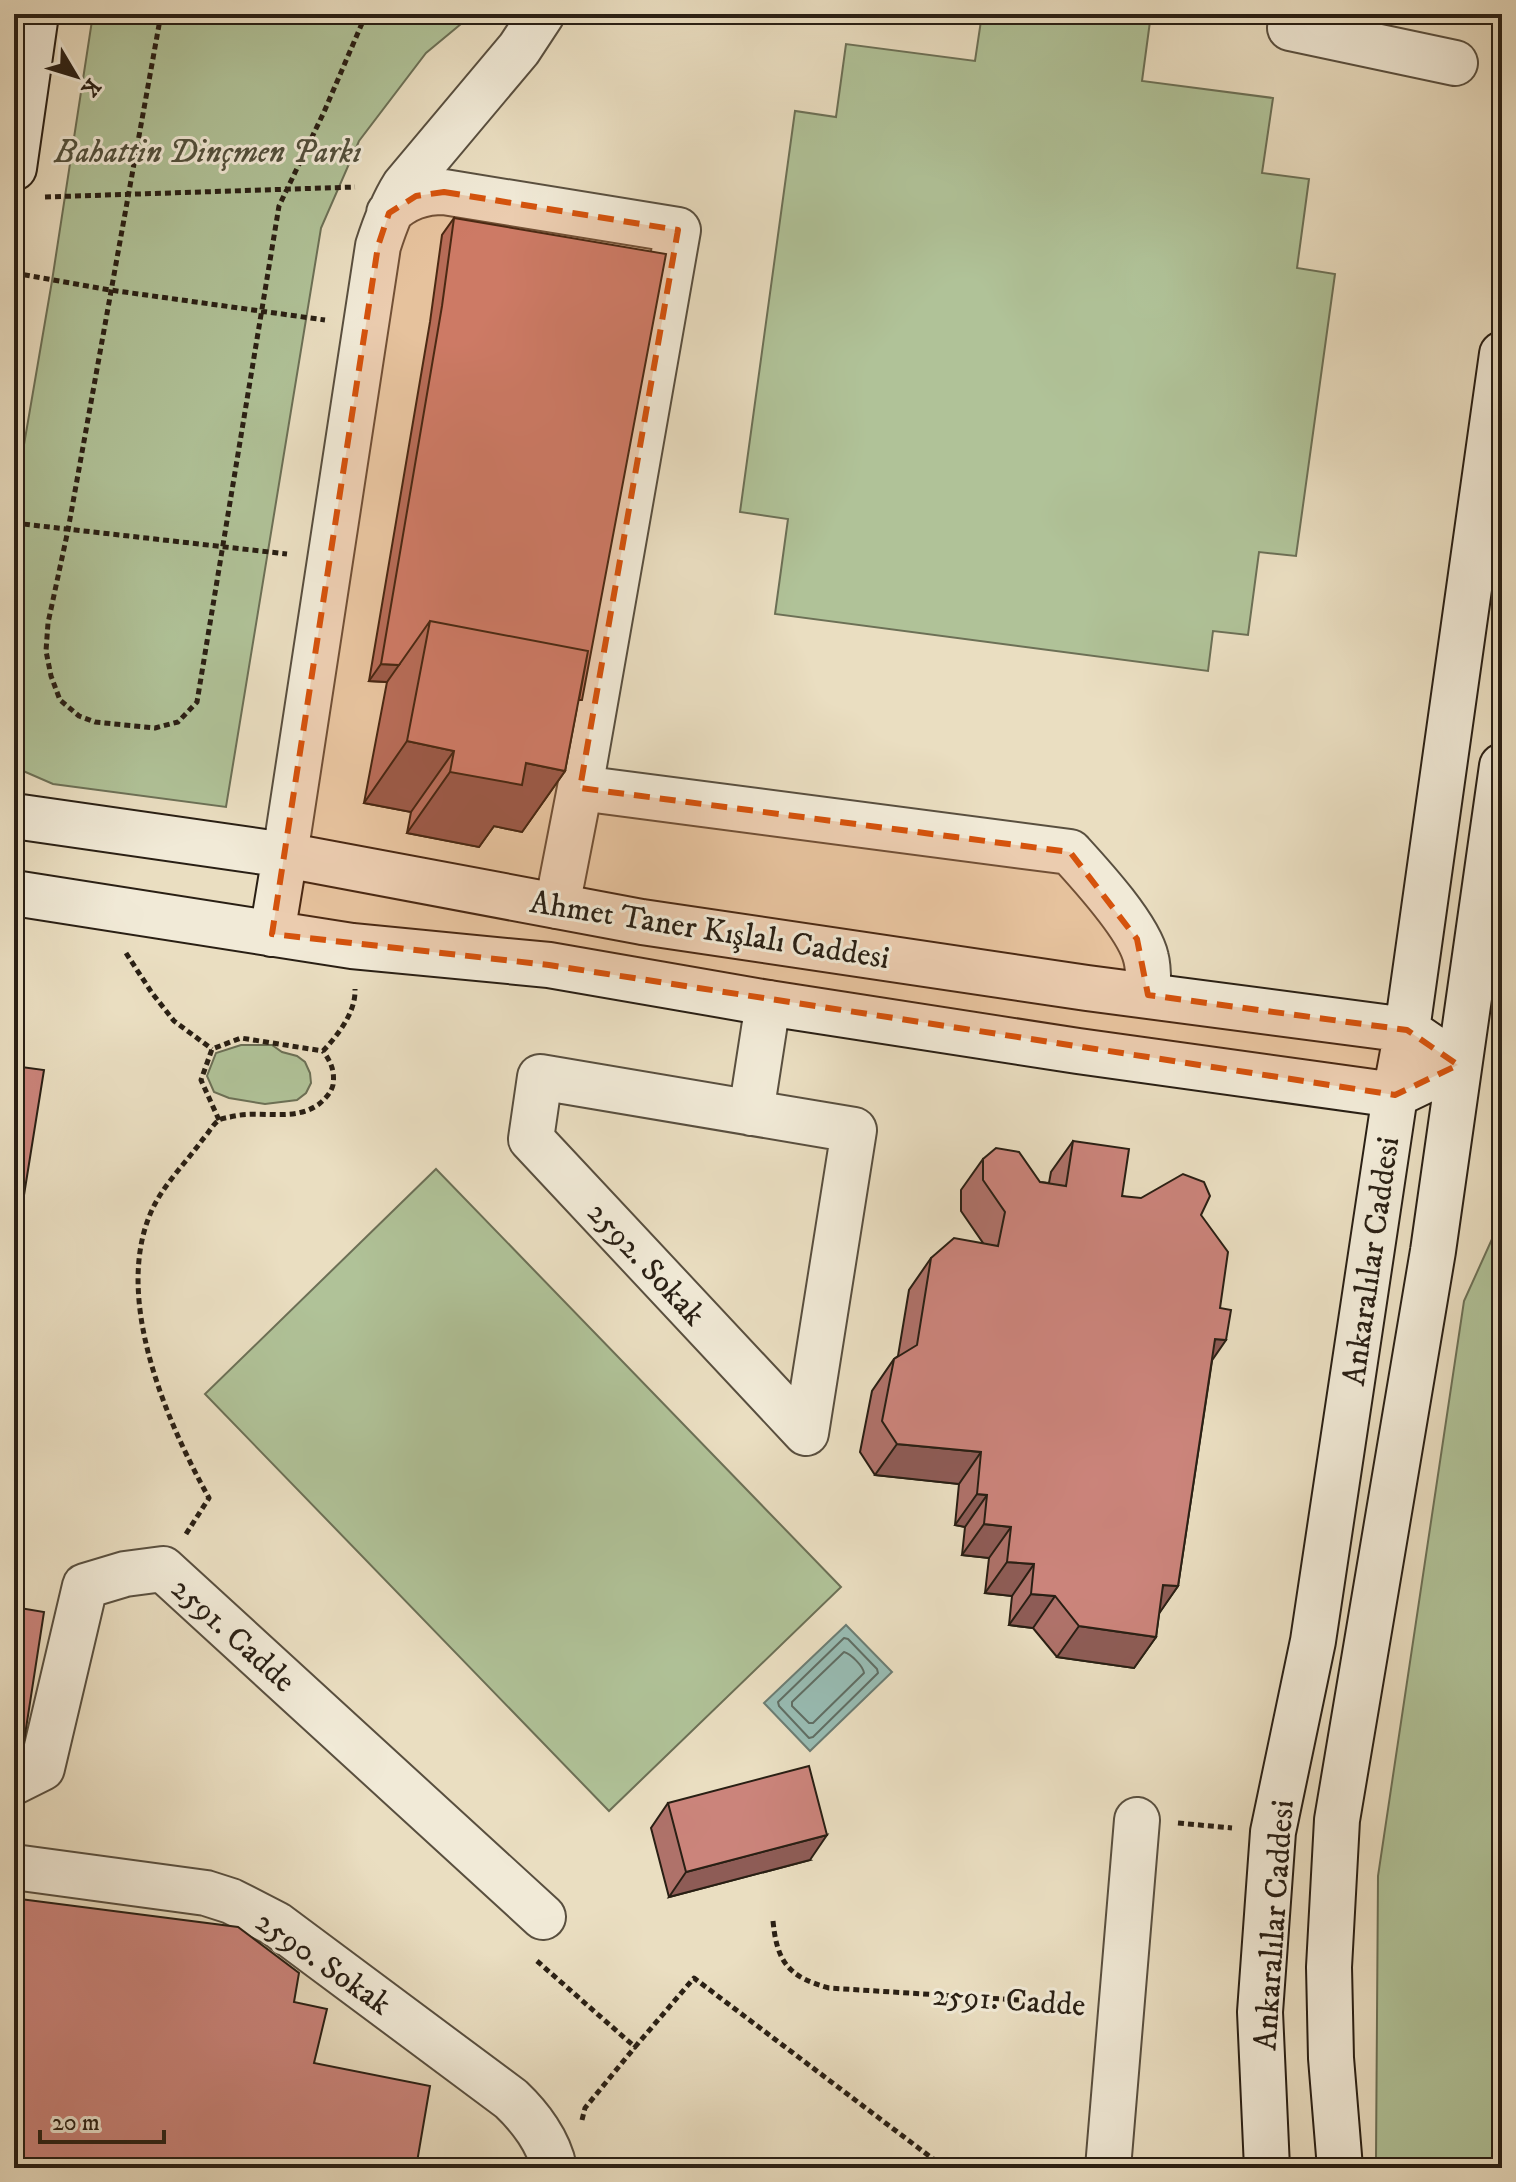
<svg xmlns="http://www.w3.org/2000/svg" width="1516" height="2182" viewBox="0 0 1516 2182" font-family="'IM FELL DW Pica',serif">
  <style>
    .green { fill: #b0c298; stroke: #6c7056; stroke-width: 2 }
    .water { fill: #98bcb3; stroke: #6c7d73; stroke-width: 2 }
    .lines { fill: none; stroke-linecap: round; stroke-linejoin: round }
    .shore { stroke: #606e64; stroke-width: 2 }
    .street-casing { stroke: #594f3f; stroke-width: 48 }
    .secondary-casing { stroke: #291f14; stroke-width: 48 }
    .path { stroke: #291f14; stroke-width: 5; stroke-dasharray: 6 4; stroke-linecap: butt }
    .street { stroke: #f1ead7; stroke-width: 44 }
    .secondary { stroke: #f1ead7; stroke-width: 44 }
    .wall { fill: #af726a; stroke: #291f14; stroke-width: 2 }
    .shaded-wall { fill: #8e5c56; stroke: #291f14; stroke-width: 2 }
    .building { fill: #cb847b; stroke: #291f14; stroke-width: 2 }
    .marked { fill: #d5530d; fill-opacity: 0.2; stroke: #d5530d; stroke-width: 6; stroke-dasharray: 16 10; stroke-linejoin: round }
    .labels { text-anchor: middle; stroke-width: 6; stroke-linejoin: round; paint-order: stroke }
    .park-label { font-size: 32px; font-style: italic; fill: #52503c; stroke: #f1ead7 }
    .street-label { font-size: 32px; fill: #291f14; stroke: #f1ead7 }
  </style>
  <rect width="100%" height="100%" fill="#eadec1"/>
  <filter id="stains"><feTurbulence type="fractalNoise" baseFrequency=".0025" numOctaves="4"/><feColorMatrix values="0 0 0 0 .2 0 0 0 0 .09 0 0 0 0 .02 0 0 0 .5 -.17"/></filter>
  <radialGradient id="worn" r=".72"><stop offset=".6" stop-color="#630" stop-opacity="0"/><stop offset="1" stop-color="#630" stop-opacity=".3"/></radialGradient>
  <path class="green" d="M93,14H473L426,53L359,141L321,228L226,807L53,784L14,767V503L52,281Z
    M982,14H1151L1142,81L1273,98L1262,173L1309,179L1297,268L1335,274L1296,556L1259,552L1248,635L1213,631L1208,671L775,614L788,519L740,512L795,111L836,117L846,44L975,61Z
    M241,1045H272L282,1052L297,1056L305,1062L310,1073L311,1083L306,1093L297,1100L265,1104L229,1098L214,1092L207,1076L216,1053Z
    M436,1169L841,1587L609,1811L205,1394Z
    M1502,1217V2167L1397,2168L1376,2158L1378,1876L1464,1301Z"/>
  <path class="water" d="M846,1625L892,1672L810,1751L764,1703Z"/>
  <g class="lines">
    <path class="shore" d="M844,1638L848,1639L877,1669L878,1673L813,1737L809,1738L779,1706L778,1702Z
      M844,1652C851,1654 863,1666 864,1673L813,1723H809L792,1706V1702Z"/>
    <defs>
      <path id="street" d="M1292,14L1290,28L1455,63
        M389,213C405,198 422,192 444,192L678,230L580,788L557,906
        M580,788L1070,852C1091,875 1139,927 1146,958C1149,969 1148,983 1148,995
        M285,855L378,246C385,224 392,205 404,186L519,49L542,14
        M540,1077L854,1130L806,1433L531,1139Z
        M751,1113L768,1003
        M14,1782L42,1768L85,1586L125,1574L163,1569L543,1917
        M14,1867L206,1893L231,1901L276,1924L511,2099C530,2117 549,2142 554,2168
        M1108,2168L1137,1820"/>
      <path id="secondary" d="M14,168L36,14
        M14,816L285,855L642,922L1087,988L1407,1030L1458,1065
        M14,893L352,946L549,965L768,1003L1078,1051L1395,1095L1422,1082
        M272,934L285,855
        M1267,2168L1260,2012L1273,1832L1313,1641L1395,1095L1407,1030L1502,354
        M1340,2168L1331,2058L1329,1967L1337,1820L1433,1251L1502,766"/>
    </defs>
    <use href="#street" class="street-casing"/>
    <use href="#secondary" class="secondary-casing"/>
    <path class="path" d="M161,14L68,530L48,623L46,651L51,676L60,700L79,716L95,722L155,728L178,722L197,702L279,206L324,112L366,14
      M45,197L355,187
      M14,273L110,290L325,320
      M14,523L287,554
      M126,953L152,993L174,1021L212,1049
      M323,1051C338,1035 356,1012 355,989
      M219,1120L201,1080L212,1049L241,1038L323,1051
      M186,1534L209,1498C164,1417 104,1279 162,1192C174,1174 190,1157 203,1139C208,1134 213,1124 219,1120C220,1119 229,1117 230,1117C260,1109 293,1123 319,1104C325,1099 331,1093 333,1085C335,1071 331,1062 323,1051
      M1178,1823L1232,1828
      M773,1921C777,1963 789,1977 829,1988L1081,2004
      M537,1961L635,2047L694,1978L945,2168
      M582,2120L585,2108L635,2047"/>
    <use href="#street" class="street"/>
    <use href="#secondary" class="secondary"/>
  </g>
  <path class="wall" d="M454,218L577,707L565,771L522,832L494,826L479,847L407,833L411,812L364,803L387,682L369,681L430,322L442,235Z
    M1073,1141L1122,1196L1201,1215L1212,1361L1178,1586L1159,1613L1156,1637L1134,1668L1057,1657L1033,1628L1009,1625L1012,1596L985,1593L989,1558L962,1555L965,1527L955,1525L959,1484L875,1475L860,1452L872,1391L894,1359L898,1356L909,1290L931,1258L983,1243L961,1211V1190L983,1159L1040,1182L1049,1183L1051,1172Z
    M668,1803L810,1860L669,1897L651,1828Z
    M20,1899L294,2002L314,2063L14,2168V1908Z"/>
  <path class="shaded-wall" d="M381,664L399,665L387,682L369,681Z
    M407,741L454,751L411,812L364,803Z
    M526,763L565,771L522,832L494,826L479,847L407,833L450,772Z
    M14,1219L20,1220L14,1228Z
    M1215,1339L1226,1340L1204,1372Z
    M897,1444L981,1452L959,1484L875,1475Z
    M977,1494L987,1495L965,1527L955,1525Z
    M984,1524L1011,1527L989,1558L962,1555Z
    M1007,1562L1034,1564L1012,1596L985,1593Z
    M1163,1585L1178,1586L1156,1618Z
    M1031,1594L1055,1596L1033,1628L1009,1625Z
    M1079,1626L1156,1637L1134,1668L1057,1657Z
    M14,1747L23,1748L14,1760Z
    M827,1835L810,1860L669,1897L686,1872Z"/>
  <path class="building" d="M454,218L666,254L582,700H579L588,651L430,621L399,665L381,664L442,306Z
    M430,621L588,651L565,771L526,763L522,785L450,772L454,751L407,741Z
    M14,1066L44,1070L20,1220L14,1219Z
    M1073,1141L1129,1149L1122,1196L1141,1198L1183,1174L1204,1182L1210,1196L1201,1215L1228,1252L1220,1308L1231,1310L1226,1340L1215,1339L1178,1586L1163,1585L1156,1637L1079,1626L1055,1596L1031,1594L1034,1564L1007,1562L1011,1527L984,1524L987,1495L977,1494L981,1452L897,1444L882,1421L894,1359L917,1345L931,1258L954,1238L998,1246L1005,1212L983,1180V1159L996,1148L1019,1152L1040,1182L1066,1186Z
    M14,1607L44,1612L23,1748L14,1747Z
    M809,1766L827,1835L686,1872L668,1803Z
    M20,1899L238,1927L299,1973L294,2002L327,2009L314,2063L430,2086L416,2168H14V1937Z"/>
  <path class="marked" d="M444,192L678,230L580,788L1070,852L1137,939L1148,995L1407,1030L1458,1065L1395,1095L549,965L272,934L378,246L389,213L416,196Z"/>
  <g class="labels">
    <g class="park-label">
      <text x="208" y="162">Bahattin Dinçmen Parkı</text>
    </g>
    <g class="street-label">
      <text transform="translate(710 929) rotate(9)" y="11">Ahmet Taner Kışlalı Caddesi</text>
      <text transform="translate(1370 1261) rotate(-82)" y="11">Ankaralılar Caddesi</text>
      <text transform="translate(647 1263) rotate(47)" y="11">2592. Sokak</text>
      <text transform="translate(234 1634) rotate(42)" y="11">2591. Cadde</text>
      <text transform="translate(1273 1925) rotate(-86)" y="11">Ankaralılar Caddesi</text>
      <text transform="translate(324 1962) rotate(35)" y="11">2590. Sokak</text>
      <text transform="translate(1009 1999) rotate(4)" y="11">2591. Cadde</text>
    </g>
  </g>
  <rect width="1516" height="2182" fill="none" stroke="#eadec1" stroke-width="48"/>
  <rect x="16" y="16" width="1484" height="2150" fill="none" stroke="#291f14" stroke-width="4"/>
  <rect x="24" y="24" width="1468" height="2134" fill="none" stroke="#291f14" stroke-width="2"/>
  <g transform="translate(76 76) rotate(128)" stroke="#f1ead7" stroke-width="6" paint-order="stroke">
  <path d="M0-6L14 30L0 20L-14 30Z" fill="#291f14"/>
  <text y="-12" font-size="22" font-weight="bold" text-anchor="middle" fill="#291f14">K</text>
  </g>
  <path d="M40 2130v12h124v-12" fill="none" stroke="#291f14" stroke-width="4"/>
  <text x="52" y="2130" font-size="24" fill="#291f14" stroke="#f1ead7" stroke-width="6" paint-order="stroke">20 m</text>
  <rect width="100%" height="100%" filter="url(#stains)"/>
  <rect width="100%" height="100%" fill="url(#worn)"/>
</svg>
